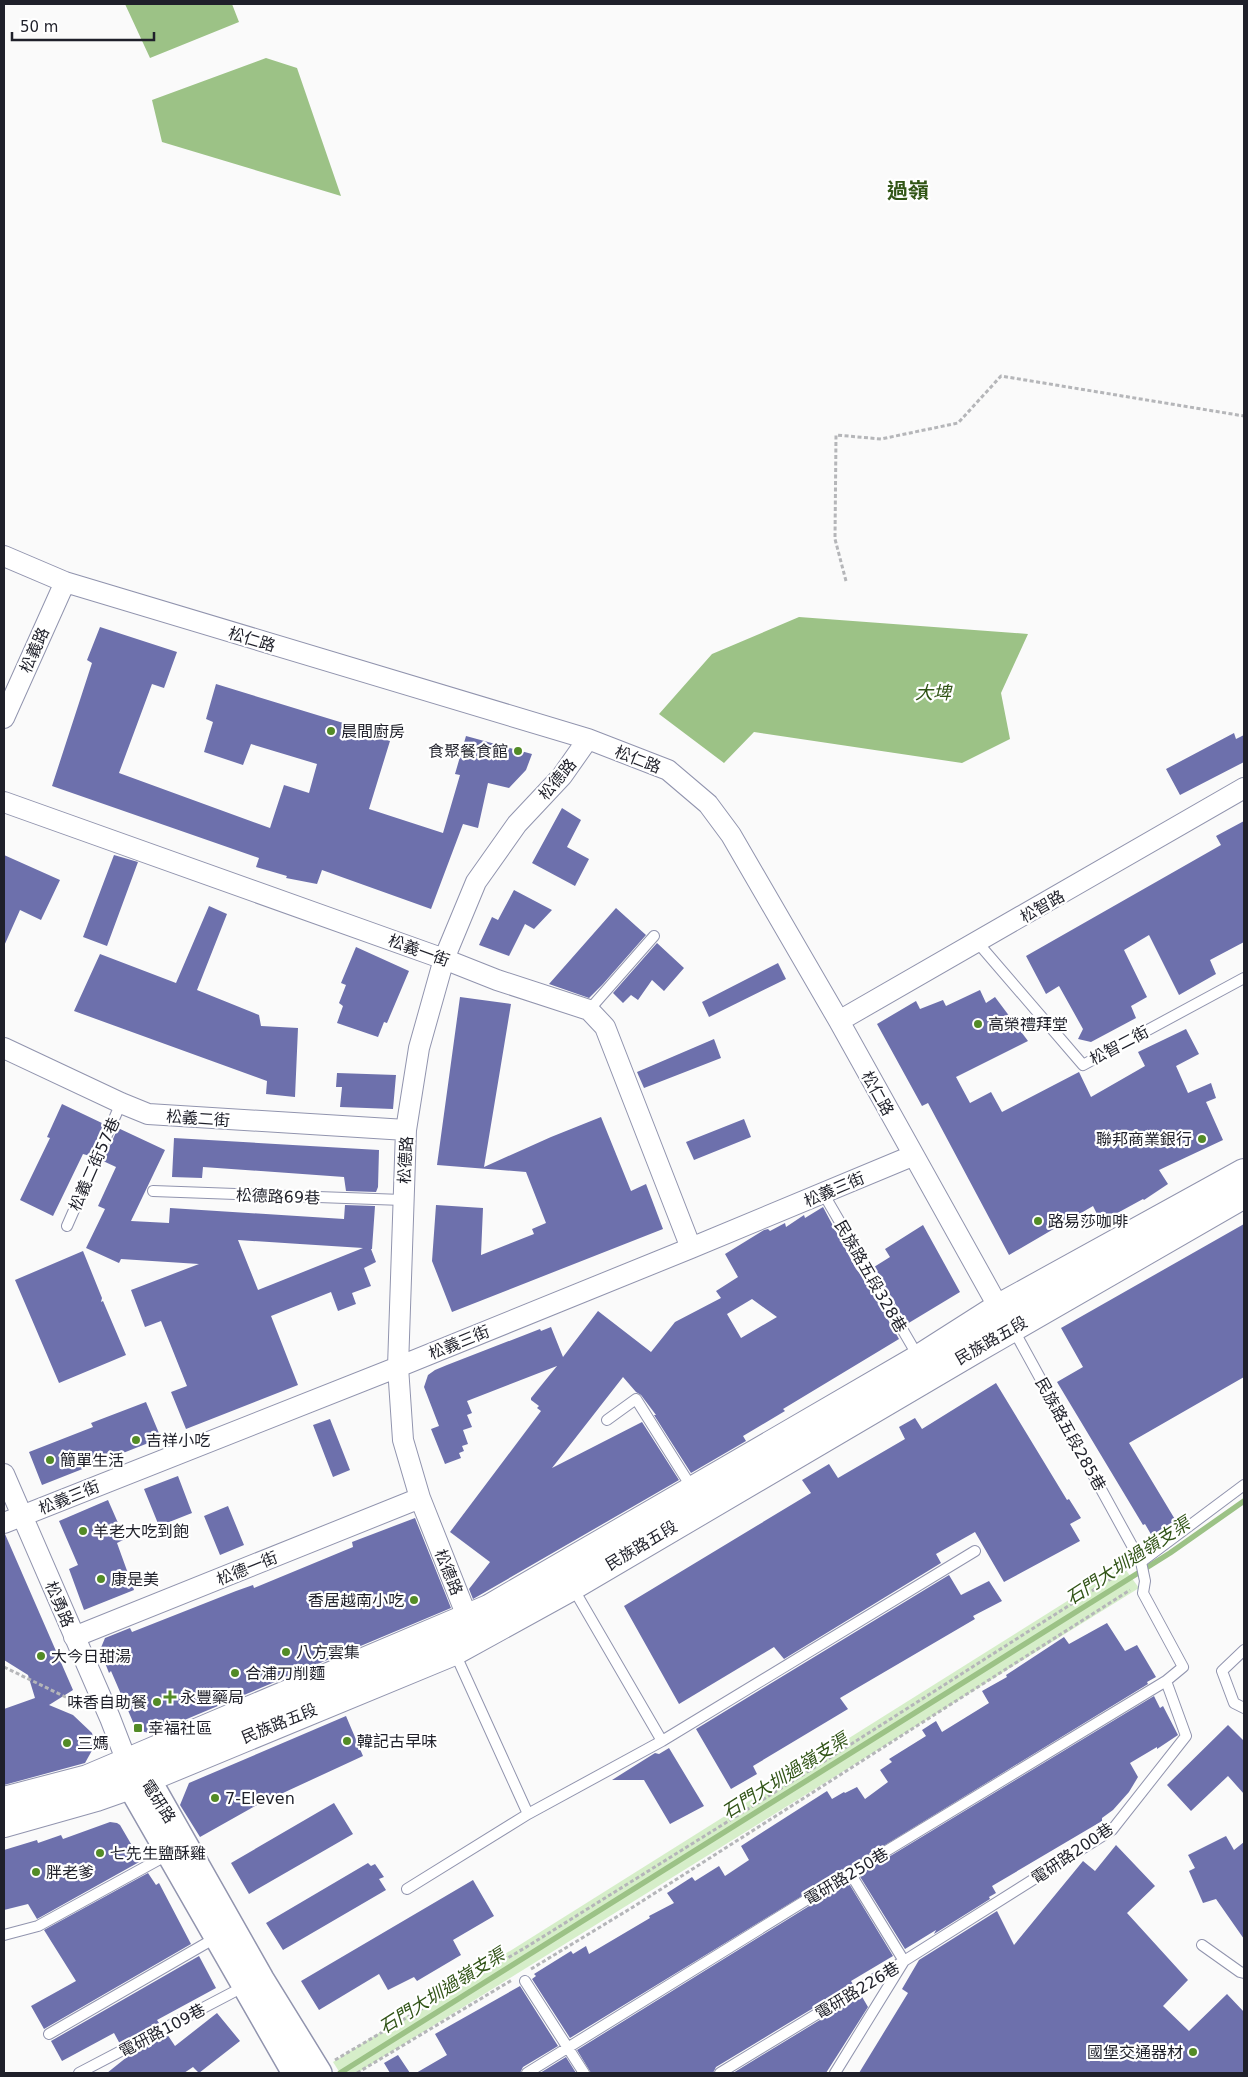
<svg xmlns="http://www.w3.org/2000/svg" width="1248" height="2077" viewBox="0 0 1248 2077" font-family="'DejaVu Sans','Noto Sans TC',sans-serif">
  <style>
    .green { fill: #d6eec9 }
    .water { fill: #9cc286 }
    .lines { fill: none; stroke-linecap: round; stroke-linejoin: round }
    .stream { stroke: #9cc286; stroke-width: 5.5 }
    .building { fill: #6d70ac; fill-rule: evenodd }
    .service-casing { stroke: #9194ae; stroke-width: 12 }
    .minor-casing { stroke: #9194ae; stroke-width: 22 }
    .tertiary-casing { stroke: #9194ae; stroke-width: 28 }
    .secondary-casing { stroke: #9194ae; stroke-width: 30 }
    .path { stroke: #b5b6b9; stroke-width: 3; stroke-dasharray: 4 2.5; stroke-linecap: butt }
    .service { stroke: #fff; stroke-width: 10 }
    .minor { stroke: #fff; stroke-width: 20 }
    .tertiary { stroke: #fff; stroke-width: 25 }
    .secondary { stroke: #fff; stroke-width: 28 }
    .poi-dot { fill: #538b26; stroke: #fff; stroke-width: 2 }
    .labels { text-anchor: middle; stroke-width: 4.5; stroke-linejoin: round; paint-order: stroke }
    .street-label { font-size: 16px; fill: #1f202a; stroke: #fff }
    .poi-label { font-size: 16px; fill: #1f202a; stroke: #fff; text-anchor: start }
    .water-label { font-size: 18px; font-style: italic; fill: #315417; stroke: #fff }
    .district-label { font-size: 21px; font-weight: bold; fill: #325617; stroke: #fff }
  </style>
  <rect width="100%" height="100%" fill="#fafafa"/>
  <path class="green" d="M1123,1566L1139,1588L357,2073H340L333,2062Z"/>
  <path class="water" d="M125,4H232L239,22L150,58Z
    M266,58L297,68L341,196L162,142L152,100Z
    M799,617L1028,634L1001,693L1010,739L962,763L754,732L724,763L659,714L712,654Z"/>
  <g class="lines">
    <path class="stream" d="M340,2073L1170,1553L1244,1501"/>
  </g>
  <path class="building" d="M100,627L177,652L164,688L152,684L119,773L270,828L284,785L309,793L317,764L251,744L243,765L204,752L213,722L206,719L216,684L376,733L375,737L390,741L369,809L443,833L460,775L455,774L466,736L532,754L526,770L509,788L488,783L478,828L463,824L431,909L322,870L317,884L286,878L287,876L256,867L259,858L52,786L92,663L87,660Z
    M1234,733L1236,739L1244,735V762L1180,795L1166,769Z
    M562,808L581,820L567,847L589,859L575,886L532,863Z
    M1244,821V942L1210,960L1216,974L1179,995L1149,935L1124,950L1147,997L1131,1006L1136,1018L1091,1042L1078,1039L1083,1029L1059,986L1046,994L1026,956L1221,845L1216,836Z
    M4,855L60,880L41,920L20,910L4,946Z
    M114,855L138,862L107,946L83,937Z
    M514,890L552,910L534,929L525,924L509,956L479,945L492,917L498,920Z
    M209,906L227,914L197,990L259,1015L261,1026L298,1028L295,1097L266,1094L267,1081L74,1011L100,954L176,983Z
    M616,908L646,935L603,984L589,998L549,984Z
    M657,943L684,968L664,991L652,980L638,1000L631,995L623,1003L613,993Z
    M356,947L409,971L387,1023L384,1022L378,1037L337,1023L343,1006L339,1003L346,985L341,983Z
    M778,963L786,979L709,1017L702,1002Z
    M980,990L986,1003L995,997L1028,1041L956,1077L970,1103L991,1092L1002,1112L1079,1072L1091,1097L1145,1066L1138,1052L1186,1029L1199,1054L1176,1066L1188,1093L1211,1083L1216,1098L1206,1102L1223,1140L1159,1170L1168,1184L1144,1200L1143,1199L1101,1222L1093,1206L1009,1255L928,1103L922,1106L877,1024L916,1001L920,1009L943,1000L946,1006Z
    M460,997L511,1004L484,1167L551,1137L601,1117L631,1191L646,1184L663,1229L452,1312L432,1261L436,1205L483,1208L481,1255L534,1234L532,1229L546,1223L526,1172L437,1165Z
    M714,1039L721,1058L644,1088L637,1072Z
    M337,1073L396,1075L393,1109L340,1107L342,1087H336Z
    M62,1104L104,1124L90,1156L83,1154L53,1216L20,1200L50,1138L47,1137Z
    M744,1119L751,1137L694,1160L686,1142Z
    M118,1128L165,1150L131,1221L169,1223L170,1208L344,1219L345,1205L375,1206L372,1249H371L376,1262L364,1268L371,1286L352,1293L356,1304L338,1311L331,1292L271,1316L298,1385L186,1429L171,1392L187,1386L161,1321L145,1327L131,1290L199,1264L121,1259L119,1263L86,1248L105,1209L98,1206L116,1167L103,1161ZM238,1240L300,1244L363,1248L258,1290Z
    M174,1138L379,1150L378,1187L376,1192L346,1191L344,1177L203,1167L202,1178L172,1177Z
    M823,1207L856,1269L861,1275L862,1274L899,1339L783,1409L785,1411L743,1436L746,1441L691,1473L654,1415H656L641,1395L636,1392L623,1377L552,1468L642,1422L679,1480L473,1599L469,1589L490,1562L450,1532L541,1411L537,1408L539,1406L531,1400V1398L557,1366L467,1401L472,1413L467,1415L472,1427L463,1430L468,1444L462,1446L464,1451L459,1453L461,1458L445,1464L431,1429L439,1426L424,1387L428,1375L435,1370L447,1365L540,1329L541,1331L551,1327L563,1357L598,1311L651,1352L675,1322L721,1298L716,1291L738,1277L725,1254L764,1230L768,1229L770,1231L785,1223L786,1227L804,1215L805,1218ZM752,1299L777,1317L741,1338L727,1314Z
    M1244,1224V1377L1129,1443L1176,1521L1152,1536L1145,1524L1143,1525L1057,1382L1083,1367L1061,1328Z
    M923,1225L960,1292L907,1324L874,1267L890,1257L885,1249Z
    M83,1251L102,1298L101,1302L103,1301L126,1355L59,1383L15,1280Z
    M996,1383L1067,1500L1069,1499L1081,1518L1070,1524L1080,1541L1004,1582L975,1532L936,1554L941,1563L784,1659L774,1647L679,1704L624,1606L811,1493L802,1480L829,1464L838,1478L905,1439L899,1427L915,1418L922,1429Z
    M146,1402L161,1438L42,1485L29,1452L93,1427L91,1423Z
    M330,1419L350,1470L333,1477L313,1425Z
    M178,1476L192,1513L159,1526L144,1489Z
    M108,1500L125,1539L117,1543L134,1590L84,1610L69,1569L78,1565L59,1521Z
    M228,1506L244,1545L220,1555L204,1516Z
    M415,1518L451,1608L151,1734L136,1729L111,1671L109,1673L100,1650L105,1638L130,1628L132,1632L236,1591L253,1585L254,1588L353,1547L352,1542Z
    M5,1534L73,1690L49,1705L73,1715L92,1733L95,1745L85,1763L4,1785V1709L35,1698L28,1675L4,1660V1535Z
    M949,1575L961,1595L989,1581L1002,1601L973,1616L975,1619L840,1698L848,1709L753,1766L757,1774L731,1789L696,1729Z
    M1107,1623L1125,1651L1137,1645L1156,1677L1147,1682L1148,1684L570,2038L532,1979L536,1976L534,1974L571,1951L573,1954L586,1946L589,1954L650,1918L649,1916L674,1903L667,1893L692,1877L695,1881L719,1866L725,1876L749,1860L741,1846L827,1791L832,1799L844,1792L845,1793L857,1787L865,1799L888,1782L880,1770L892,1762L889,1759L926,1736L922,1730L936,1721L942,1732L989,1703L982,1691L1007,1677L1006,1675L1064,1637L1069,1644Z
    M1154,1696L1160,1708L1163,1706L1178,1735L1157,1749V1747L1130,1763L1138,1777L1129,1792L1113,1810L1102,1818V1821L992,1886L996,1893L989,1897L990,1899L934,1934L936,1930L905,1949L859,1875Z
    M346,1716L363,1756L257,1805L200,1837L180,1805L189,1783Z
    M1228,1725L1244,1741V1794L1228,1776L1191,1811L1167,1785Z
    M669,1748L704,1806L670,1824L644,1780H612L655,1753L659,1754Z
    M334,1803L353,1834L249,1894L231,1863Z
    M110,1822L117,1823L120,1825L141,1861L37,1919L28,1904L4,1910V1850L37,1840L38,1843L61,1835L63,1839Z
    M1226,1836L1234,1850L1244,1842V1939L1216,1899L1203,1903L1189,1871L1195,1868L1188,1855Z
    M1116,1845L1155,1886L1127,1913L1188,1980L1163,2006L1189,2031L1227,1994L1244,2012V2073H859L908,1993L902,1989L919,1960L997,1911L1014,1945L1083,1861L1095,1871Z
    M368,1863L371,1866L375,1864L384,1877L379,1879L386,1890L283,1950L266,1923Z
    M148,1873L156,1885L159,1883L191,1944L44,2029L31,2006L76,1981L44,1930Z
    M473,1880L494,1916L453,1940L461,1955L417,1981L414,1977L388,1990L379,1974L319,2010L301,1981Z
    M848,1882L893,1956L851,1981L853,1984L716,2067L713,2073H591L577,2050Z
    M199,1956L216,1988L157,2020L159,2023L120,2044L114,2033L62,2061L51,2041Z
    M520,1986L558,2046L523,2067L520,2073H416L447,2055L435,2034Z
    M861,1995L868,2007L826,2073H733Z
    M217,2013L240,2041L199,2073L193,2067L184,2073H107L127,2057L126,2056L167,2034L175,2046Z
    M398,2055L410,2073H390L384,2063Z
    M566,2057L576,2073H540Z"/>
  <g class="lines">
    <defs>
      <path id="service" d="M978,943L1083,1065L1244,978
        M589,1010L654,936
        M153,1191L403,1200
        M823,1193L919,1358
        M67,1226L121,1103
        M607,1420L636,1399L692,1488
        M1141,1562L1244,1485
        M573,1588L662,1741
        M1244,1650L1222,1671L1234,1703L1244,1708
        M454,1651L528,1814
        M407,1889L528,1814L662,1741L975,1551
        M4,1935L38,1926L169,1854
        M1202,1945L1240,1972L1244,1973
        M525,1981L584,2073
        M49,2034L217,1937
        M79,2073L245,1986
        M527,2073L850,1873L1166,1681
        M720,2073L904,1961L850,1873
        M835,2073L904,1961L1112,1830L1186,1736L1166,1681L1183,1667L1143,1593L1145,1581L1141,1562L1012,1327"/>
      <path id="minor" d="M4,556L65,582L588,739L668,770L708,804L731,835L839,1021L999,1308
        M4,718L65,582
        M4,802L444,959L497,980L589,1010L605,1027L691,1248
        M839,1021L1244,788
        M4,1048L121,1103L148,1114L406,1130
        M4,1474L110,1718L127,1762
        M4,1523L398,1367L691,1248L912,1156
        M468,1619L420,1498L403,1440L398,1367L406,1130L419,1048L444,959L476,882L517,824L562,776L588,739
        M74,1637L420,1498"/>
      <path id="tertiary" d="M127,1765L130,1785L295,2073
        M131,1765L147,1778L261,1979L319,2073"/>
      <path id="secondary" d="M4,1801L88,1779L489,1609L919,1359L999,1308L1244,1173
        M4,1823L96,1797L130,1785L454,1651L572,1586L975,1349L1244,1194"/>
    </defs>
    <use href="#service" class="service-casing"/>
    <use href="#minor" class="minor-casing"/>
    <use href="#tertiary" class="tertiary-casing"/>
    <use href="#secondary" class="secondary-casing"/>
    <path class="path" d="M846,581L835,539L836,435L881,439L958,423L1001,376L1244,416
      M4,1667L84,1706
      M531,1969L633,1907L1130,1590
      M335,2060L528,1946L812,1769L1128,1568
      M357,2073L512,1980"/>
    <use href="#service" class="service"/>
    <use href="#minor" class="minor"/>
    <use href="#tertiary" class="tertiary"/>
    <use href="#secondary" class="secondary"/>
  </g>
  <g class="poi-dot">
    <circle cx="331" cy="731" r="5"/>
    <circle cx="518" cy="751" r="5"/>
    <circle cx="978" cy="1024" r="5"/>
    <circle cx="1202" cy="1139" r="5"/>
    <circle cx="1038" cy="1221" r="5"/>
    <circle cx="136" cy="1440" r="5"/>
    <circle cx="50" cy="1460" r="5"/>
    <circle cx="83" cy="1531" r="5"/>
    <circle cx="101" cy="1579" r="5"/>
    <circle cx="414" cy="1600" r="5"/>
    <circle cx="286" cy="1652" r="5"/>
    <circle cx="41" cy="1656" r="5"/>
    <circle cx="235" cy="1673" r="5"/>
    <path d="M167.5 1689.5h5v5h5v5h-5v5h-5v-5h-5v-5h5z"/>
    <circle cx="157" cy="1702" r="5"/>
    <rect x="133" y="1723" width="10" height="10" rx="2.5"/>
    <circle cx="347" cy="1741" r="5"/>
    <circle cx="67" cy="1743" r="5"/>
    <circle cx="215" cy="1798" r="5"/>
    <circle cx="100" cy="1853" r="5"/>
    <circle cx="36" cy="1872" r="5"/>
    <circle cx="1193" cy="2052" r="5"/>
  </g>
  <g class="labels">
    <g class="street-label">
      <text transform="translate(252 639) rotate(17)" y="6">松仁路</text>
      <text transform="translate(34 650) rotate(-66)" y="6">松義路</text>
      <text transform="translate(638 759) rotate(21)" y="6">松仁路</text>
      <text transform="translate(557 779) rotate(-50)" y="6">松德路</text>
      <text transform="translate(1042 906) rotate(-30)" y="6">松智路</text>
      <text transform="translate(419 950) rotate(20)" y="6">松義一街</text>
      <text transform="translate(1119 1045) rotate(-28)" y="6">松智二街</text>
      <text transform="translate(878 1093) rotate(61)" y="6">松仁路</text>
      <text transform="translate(198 1118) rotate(4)" y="6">松義二街</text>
      <text transform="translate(405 1160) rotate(-87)" y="6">松德路</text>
      <text transform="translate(94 1164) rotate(-66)" y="6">松義二街57巷</text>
      <text transform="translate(834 1189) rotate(-23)" y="6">松義三街</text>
      <text transform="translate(278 1196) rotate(2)" y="6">松德路69巷</text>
      <text transform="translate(871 1276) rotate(60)" y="6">民族路五段328巷</text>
      <text transform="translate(991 1340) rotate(-30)" y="6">民族路五段</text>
      <text transform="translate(459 1342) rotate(-22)" y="6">松義三街</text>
      <text transform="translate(1071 1434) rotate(61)" y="6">民族路五段285巷</text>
      <text transform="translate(69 1497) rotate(-22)" y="6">松義三街</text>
      <text transform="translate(641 1545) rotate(-31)" y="6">民族路五段</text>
      <text transform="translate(247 1568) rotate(-22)" y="6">松德一街</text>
      <text transform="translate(449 1572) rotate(68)" y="6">松德路</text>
      <text transform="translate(60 1604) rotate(67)" y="6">松勇路</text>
      <text transform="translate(279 1723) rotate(-22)" y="6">民族路五段</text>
      <text transform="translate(159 1801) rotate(57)" y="6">電研路</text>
      <text transform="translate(1072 1853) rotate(-34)" y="6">電研路200巷</text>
      <text transform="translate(846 1876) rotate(-31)" y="6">電研路250巷</text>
      <text transform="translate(857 1990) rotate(-31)" y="6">電研路226巷</text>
      <text transform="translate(162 2030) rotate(-28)" y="6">電研路109巷</text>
    </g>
    <g class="poi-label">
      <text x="341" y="737">晨間廚房</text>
      <text x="508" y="757" text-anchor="end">食聚餐食館</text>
      <text x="988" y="1030">高榮禮拜堂</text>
      <text x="1192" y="1145" text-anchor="end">聯邦商業銀行</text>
      <text x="1048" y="1227">路易莎咖啡</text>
      <text x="146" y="1446">吉祥小吃</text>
      <text x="60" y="1466">簡單生活</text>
      <text x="93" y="1537">羊老大吃到飽</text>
      <text x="111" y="1585">康是美</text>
      <text x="404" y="1606" text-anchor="end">香居越南小吃</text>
      <text x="296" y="1658">八方雲集</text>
      <text x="51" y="1662">大今日甜湯</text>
      <text x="245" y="1679">合浦刀削麵</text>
      <text x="180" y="1703">永豐藥局</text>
      <text x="147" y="1708" text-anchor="end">味香自助餐</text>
      <text x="148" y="1734">幸福社區</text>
      <text x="357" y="1747">韓記古早味</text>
      <text x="77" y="1749">三媽</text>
      <text x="225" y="1804">7-Eleven</text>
      <text x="110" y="1859">七先生鹽酥雞</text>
      <text x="46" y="1878">胖老爹</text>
      <text x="1183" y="2058" text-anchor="end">國堡交通器材</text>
    </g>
    <g class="water-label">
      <text x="933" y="699">大埤</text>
      <text transform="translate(1128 1561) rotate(-33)" y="6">石門大圳過嶺支渠</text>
      <text transform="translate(785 1776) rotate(-32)" y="6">石門大圳過嶺支渠</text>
      <text transform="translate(442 1991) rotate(-32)" y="6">石門大圳過嶺支渠</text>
    </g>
    <g class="district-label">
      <text x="908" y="198">過嶺</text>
    </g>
  </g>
  <rect width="1248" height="2077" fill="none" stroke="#1f202a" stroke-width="10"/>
  <path d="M12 32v8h142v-8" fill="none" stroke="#1f202a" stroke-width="2.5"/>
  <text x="20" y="32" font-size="15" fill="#1f202a" stroke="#ffffff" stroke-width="4" paint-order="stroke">50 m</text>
</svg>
